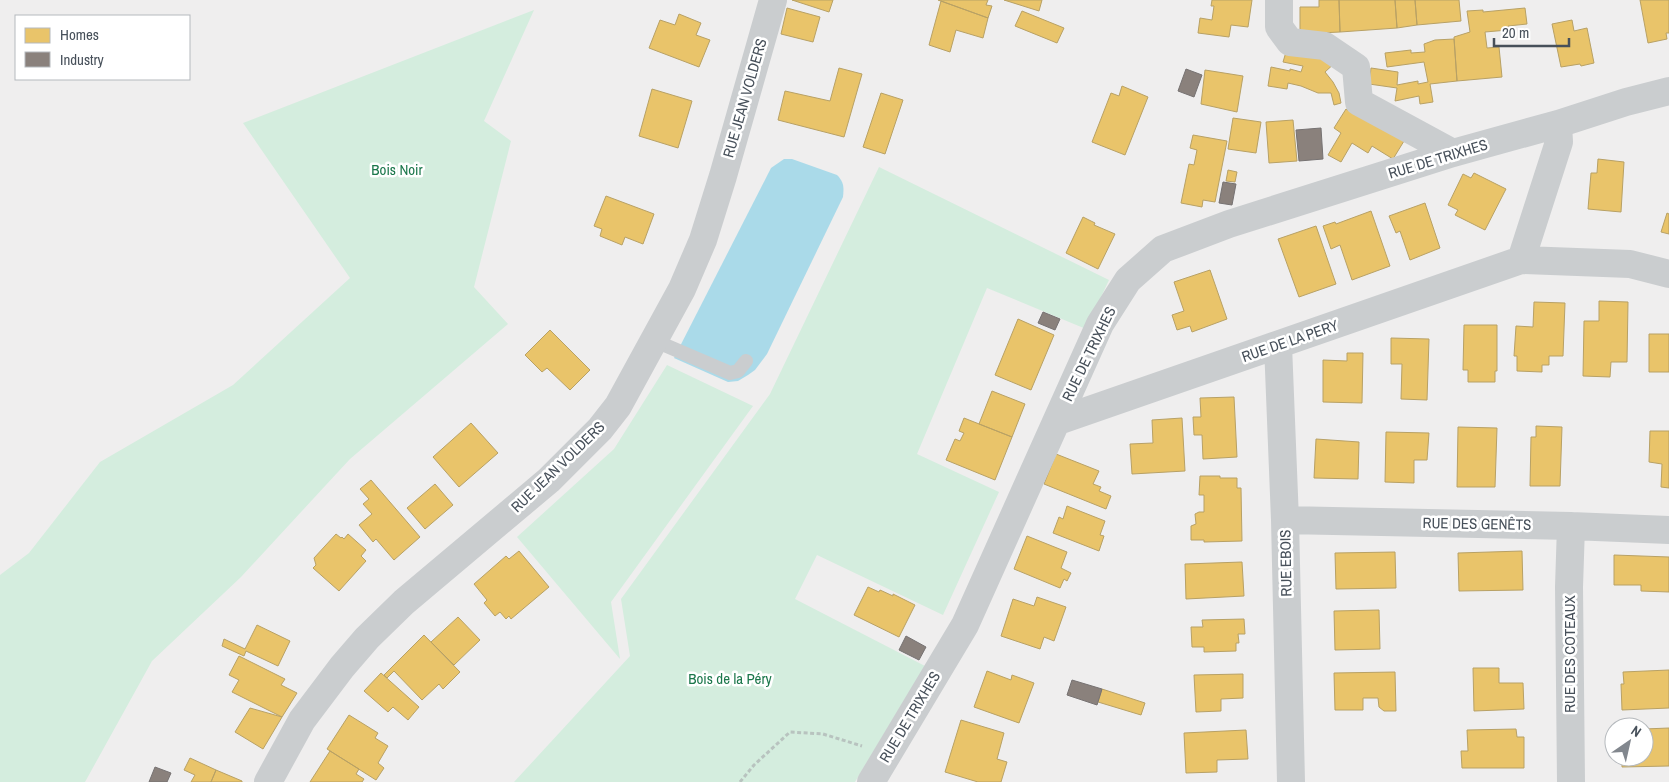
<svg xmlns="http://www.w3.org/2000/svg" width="1669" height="782" viewBox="0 0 1669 782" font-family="'Archivo Narrow',sans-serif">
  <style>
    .green { fill: #d4edde }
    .water { fill: #aadae9 }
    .homes { fill: #e9c46a; stroke: #b8a165 }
    .industry { fill: #8a817c; stroke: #767272 }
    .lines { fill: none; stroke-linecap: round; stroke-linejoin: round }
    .path { stroke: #b8c3bf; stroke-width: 3; stroke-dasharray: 4 2.5; stroke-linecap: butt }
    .lane { stroke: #cacdcf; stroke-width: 14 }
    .street { stroke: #cacdcf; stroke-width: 28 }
    .labels { text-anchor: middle; stroke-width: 5; stroke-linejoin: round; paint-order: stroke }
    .street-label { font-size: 15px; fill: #47505a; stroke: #fff }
    .park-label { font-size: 15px; fill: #1b774b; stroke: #fff }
  </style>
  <rect width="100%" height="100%" fill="#efeeee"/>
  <path class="green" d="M534,10L484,121L511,141L474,287L508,324L350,459L241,577L152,661L85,782H0V575L29,553L100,462L233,385L350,278L243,123Z
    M879,167L1109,280L1086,329L987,288L917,454L999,492L943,615L817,555L795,599L925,666L855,782H514L630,656L621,599L770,394Z
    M667,365L753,406L611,602L620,659L517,537L614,449Z"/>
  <path class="water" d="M784,159H792L837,175C844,182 844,187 843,197L767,354L755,370L748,375L738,381L728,382L674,358L771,168Z"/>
  <path class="homes" d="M792,0H833L829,12Z
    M938,0H988L986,5L992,6L988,18Z
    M1004,0H1042L1039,11Z
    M1212,0H1252L1248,27L1231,25L1229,37L1198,33L1200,18L1212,20L1214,6H1211Z
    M1319,0H1339L1340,32L1300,34V7H1319Z
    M1339,0H1395L1397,28L1340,32Z
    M1395,0H1415L1417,25L1397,28Z
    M1415,0H1459L1461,21L1417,25Z
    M1640,0H1669V33H1666L1667,39L1648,43Z
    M941,1L988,18L983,38L956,30L950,52L929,45Z
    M787,8L820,17L813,42L781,34Z
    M1525,8L1527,24L1508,26V30L1485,32L1487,48L1499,47L1502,77L1457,81L1454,37L1470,32L1467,11L1483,10V12Z
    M1022,11L1064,28L1057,43L1015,26Z
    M679,14L701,23L696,35L710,40L699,67L649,48L660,20L675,25Z
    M1572,20L1574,31L1587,28L1594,63L1581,66L1580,64L1561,67L1552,24Z
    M1454,39L1457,81L1430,84L1433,102L1420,104L1419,96L1395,101L1397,88L1369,84L1371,68L1398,72L1397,85L1418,81V84L1428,82L1424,62L1387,67L1385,53L1411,50V53L1425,52L1424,44L1435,40Z
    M1286,52L1337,61L1325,72L1333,82L1339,93L1341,103L1334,105L1331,93H1318L1301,86L1288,83L1287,89L1268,86L1271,67L1290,71V69L1301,72L1303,66L1283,62Z
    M839,68L862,74L844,137L778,120L785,91L830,101Z
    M1205,70L1243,76L1237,112L1201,104Z
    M1122,86L1148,97L1125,155L1092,142L1111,93L1119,96Z
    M652,89L692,101L678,148L639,136Z
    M881,93L903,100L885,154L863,147Z
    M1346,109L1404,141L1393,159L1372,146L1368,153L1352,143L1341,162L1328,155L1341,133L1334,128Z
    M1233,118L1261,122L1256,153L1228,149Z
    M1293,120L1297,161L1269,163L1266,122Z
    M1193,135L1227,141L1215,202L1203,200L1202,207L1181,203L1189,164L1194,165L1197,150L1190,148Z
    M1598,159L1624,162L1621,212L1588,209L1591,173H1597Z
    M1228,170L1237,172L1235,182L1226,181Z
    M1474,173L1506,189L1485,230L1455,215L1458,210L1448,205L1463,174L1471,178Z
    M606,196L654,214L643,244L625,237L622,245L600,236L602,229L594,226Z
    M1425,203L1440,248L1410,260L1400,231L1396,233L1389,216Z
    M1371,211L1390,266L1352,280L1340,245L1331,249L1323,226L1335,222L1336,224Z
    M1667,213L1669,214V234L1661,232Z
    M1083,217L1095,223L1094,225L1115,234L1098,269L1066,253Z
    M1316,226L1336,284L1299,297L1278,239Z
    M1210,270L1227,319L1192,332L1190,326L1177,330L1172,315L1184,311L1174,282Z
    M1599,301L1628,302L1627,362H1611L1610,377L1583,376L1584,321H1599Z
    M1534,302L1565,303L1563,356H1549V365H1542V372L1517,371V356H1514L1516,326L1533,327Z
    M1018,319L1054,335L1031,390L995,375Z
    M1464,325H1497V371H1495V382H1468V370H1463Z
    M550,330L590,370L570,390L547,368L542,372L525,355Z
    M1649,334H1669V372H1649Z
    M1391,338L1429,339L1427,400L1401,399L1402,364H1391Z
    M1347,353H1363L1362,403L1323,402V360L1347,361Z
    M992,391L1025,404L1012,437L979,424Z
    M1234,397L1237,457L1203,459L1202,435H1194L1193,417H1201L1200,398Z
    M964,418L1012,437L995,480L946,460L955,439L960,441L964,433L959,431Z
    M1182,418L1185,471L1132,474L1130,444L1153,443L1152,420Z
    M471,423L498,453L459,487L433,457Z
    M1536,426L1562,427L1560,486H1530L1531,437H1536Z
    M1458,427L1497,428L1495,487H1457Z
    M1650,431H1669V488L1661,487L1662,464L1649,462Z
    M1386,432L1429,433L1427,460H1414V483L1385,482Z
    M1316,439L1359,442L1358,479L1314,478Z
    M1056,454L1099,471L1093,484L1101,487L1099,491L1111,496L1106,509L1044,484Z
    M1200,476H1220V478H1237V488H1241L1242,541L1204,542V540H1191V526L1196,524L1195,514L1199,512H1204V495H1199Z
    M371,480L420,537L394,560L376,539L373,542L359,525L372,514L363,504L369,499L360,489Z
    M435,484L453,505L425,529L407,508Z
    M1067,506L1105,521L1100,535L1104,536L1099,551L1053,533L1059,517L1063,519Z
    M336,534L341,538L342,537L344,539L348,534L366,550L361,556L366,561L339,591L313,568L316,565L314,558Z
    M1027,536L1067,552L1061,568L1071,573L1067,581L1064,579L1060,588L1014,569Z
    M519,551L549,587L511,619L509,616L506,619L500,612L495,616L484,603L487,600L474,584L506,556L509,559Z
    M1522,551L1523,590L1459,591L1458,553Z
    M1395,552L1396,588L1336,589L1335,553Z
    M1614,555L1669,557V592L1641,591V585H1614Z
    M1242,562L1244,596L1186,599L1185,564Z
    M868,587L879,592L880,590L893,596V594L915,605L899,637L854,615Z
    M1037,597L1066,607L1054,641L1044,637L1040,649L1001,636L1013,599L1034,606Z
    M1379,610L1380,649L1335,650L1334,611Z
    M458,617L480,640L454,665L431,642Z
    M1244,619L1245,634H1238L1239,643H1236V651L1204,652V647H1192L1191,627H1203L1202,620Z
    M257,625L290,641L278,666L246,651L244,656L222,646L224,639L245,649Z
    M424,635L460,672L443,689L439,684L422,700L394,671L387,678L384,675Z
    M239,656L285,679L281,685L297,693L282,717L232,692L239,680L229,675Z
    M1473,668H1499V683H1523L1524,709L1474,711Z
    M1669,670V708L1622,710L1621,684H1624L1623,672Z
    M987,671L1011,680L1012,675L1034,683L1019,723L974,707Z
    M1395,672L1396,711H1384L1379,707L1378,698H1363V710H1335L1334,673Z
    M381,673L419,707L408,720L393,707L388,712L364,691Z
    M1243,674V698L1221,699V711L1196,712L1194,675Z
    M1102,689L1145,703L1141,715L1098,702Z
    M250,708L282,717L263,749L235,732Z
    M349,715L378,733L375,738L388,746L378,763L384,768L376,780L327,749Z
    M961,720L1004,733L997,759L1007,762L1001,782H978L945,772Z
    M1669,728V766L1622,767V757H1644V729Z
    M1516,729L1517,737H1524V768H1462L1461,751H1468L1467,730Z
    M1246,730L1248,759L1217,760V772L1186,773L1184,733Z
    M330,751L359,769L356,774L364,779L362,782H310Z
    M190,758L216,770L211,782H191L195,775L184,770Z
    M216,770L242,781V782H211Z"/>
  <path class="industry" d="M1186,69L1202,75L1194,97L1178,91Z
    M1321,128L1323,159L1299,161L1296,130Z
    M1223,182L1236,184L1232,205L1219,203Z
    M1043,312L1060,319L1055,330L1038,323Z
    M906,636L926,647L919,660L899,650Z
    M1072,680L1102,689L1097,705L1067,695Z
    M155,767L171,773L167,782H149Z"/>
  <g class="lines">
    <path class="path" d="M740,782L754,765L790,732L823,734L862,746"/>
    <path class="lane" d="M653,340L730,373L738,371L746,361"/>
    <path class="street" d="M1279,0V27L1290,42L1325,46L1356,67L1359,102L1453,153
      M1558,124L1559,142L1521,260L1630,264L1669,274
      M1278,345L1285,520L1291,782
      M1058,421L1521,260
      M1285,520L1571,526L1669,530
      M268,782L302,720L342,667L367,638L404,602L549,480L600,429L618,406L682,289L703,240L723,176L773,0
      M871,782L965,625L1100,324L1128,280L1163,249L1229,224L1453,153L1558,124L1626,102L1669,91
      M1571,782L1569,587L1571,526"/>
  </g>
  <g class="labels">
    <g class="street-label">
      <text transform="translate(745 98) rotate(-74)" y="5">RUE JEAN VOLDERS</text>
      <text transform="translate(1438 159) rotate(-17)" y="5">RUE DE TRIXHES</text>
      <text transform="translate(1290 341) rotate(-19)" y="5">RUE DE LA PERY</text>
      <text transform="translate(1089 354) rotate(-64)" y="5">RUE DE TRIXHES</text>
      <text transform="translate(558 467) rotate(-44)" y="5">RUE JEAN VOLDERS</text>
      <text transform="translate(1477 524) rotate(1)" y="5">RUE DES GENÊTS</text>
      <text transform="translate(1286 563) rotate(-91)" y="5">RUE EBOIS</text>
      <text transform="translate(1570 654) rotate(-90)" y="5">RUE DES COTEAUX</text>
      <text transform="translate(910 717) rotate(-59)" y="5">RUE DE TRIXHES</text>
    </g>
    <g class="park-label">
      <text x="397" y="175">Bois Noir</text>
      <text x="730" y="684">Bois de la Péry</text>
    </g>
  </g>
  <rect x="15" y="15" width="175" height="65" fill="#ffffff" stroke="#b5b9bd"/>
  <rect x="25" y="28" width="25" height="15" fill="#e9c46a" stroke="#b5b9bd"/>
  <text x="60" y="40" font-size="15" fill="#47505a">Homes</text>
  <rect x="25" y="52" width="25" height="15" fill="#8a817c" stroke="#b5b9bd"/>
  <text x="60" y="65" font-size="15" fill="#47505a">Industry</text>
  <g transform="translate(1629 742) rotate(34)"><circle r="24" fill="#ffffff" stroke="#b5b9bd"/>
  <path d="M0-4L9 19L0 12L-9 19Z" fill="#82878e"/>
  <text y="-8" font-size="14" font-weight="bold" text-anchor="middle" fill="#47505a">N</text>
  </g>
  <path d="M1494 38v8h75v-8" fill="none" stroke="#47505a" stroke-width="2.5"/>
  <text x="1502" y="38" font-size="15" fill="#47505a" stroke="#ffffff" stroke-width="4" paint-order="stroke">20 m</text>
</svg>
